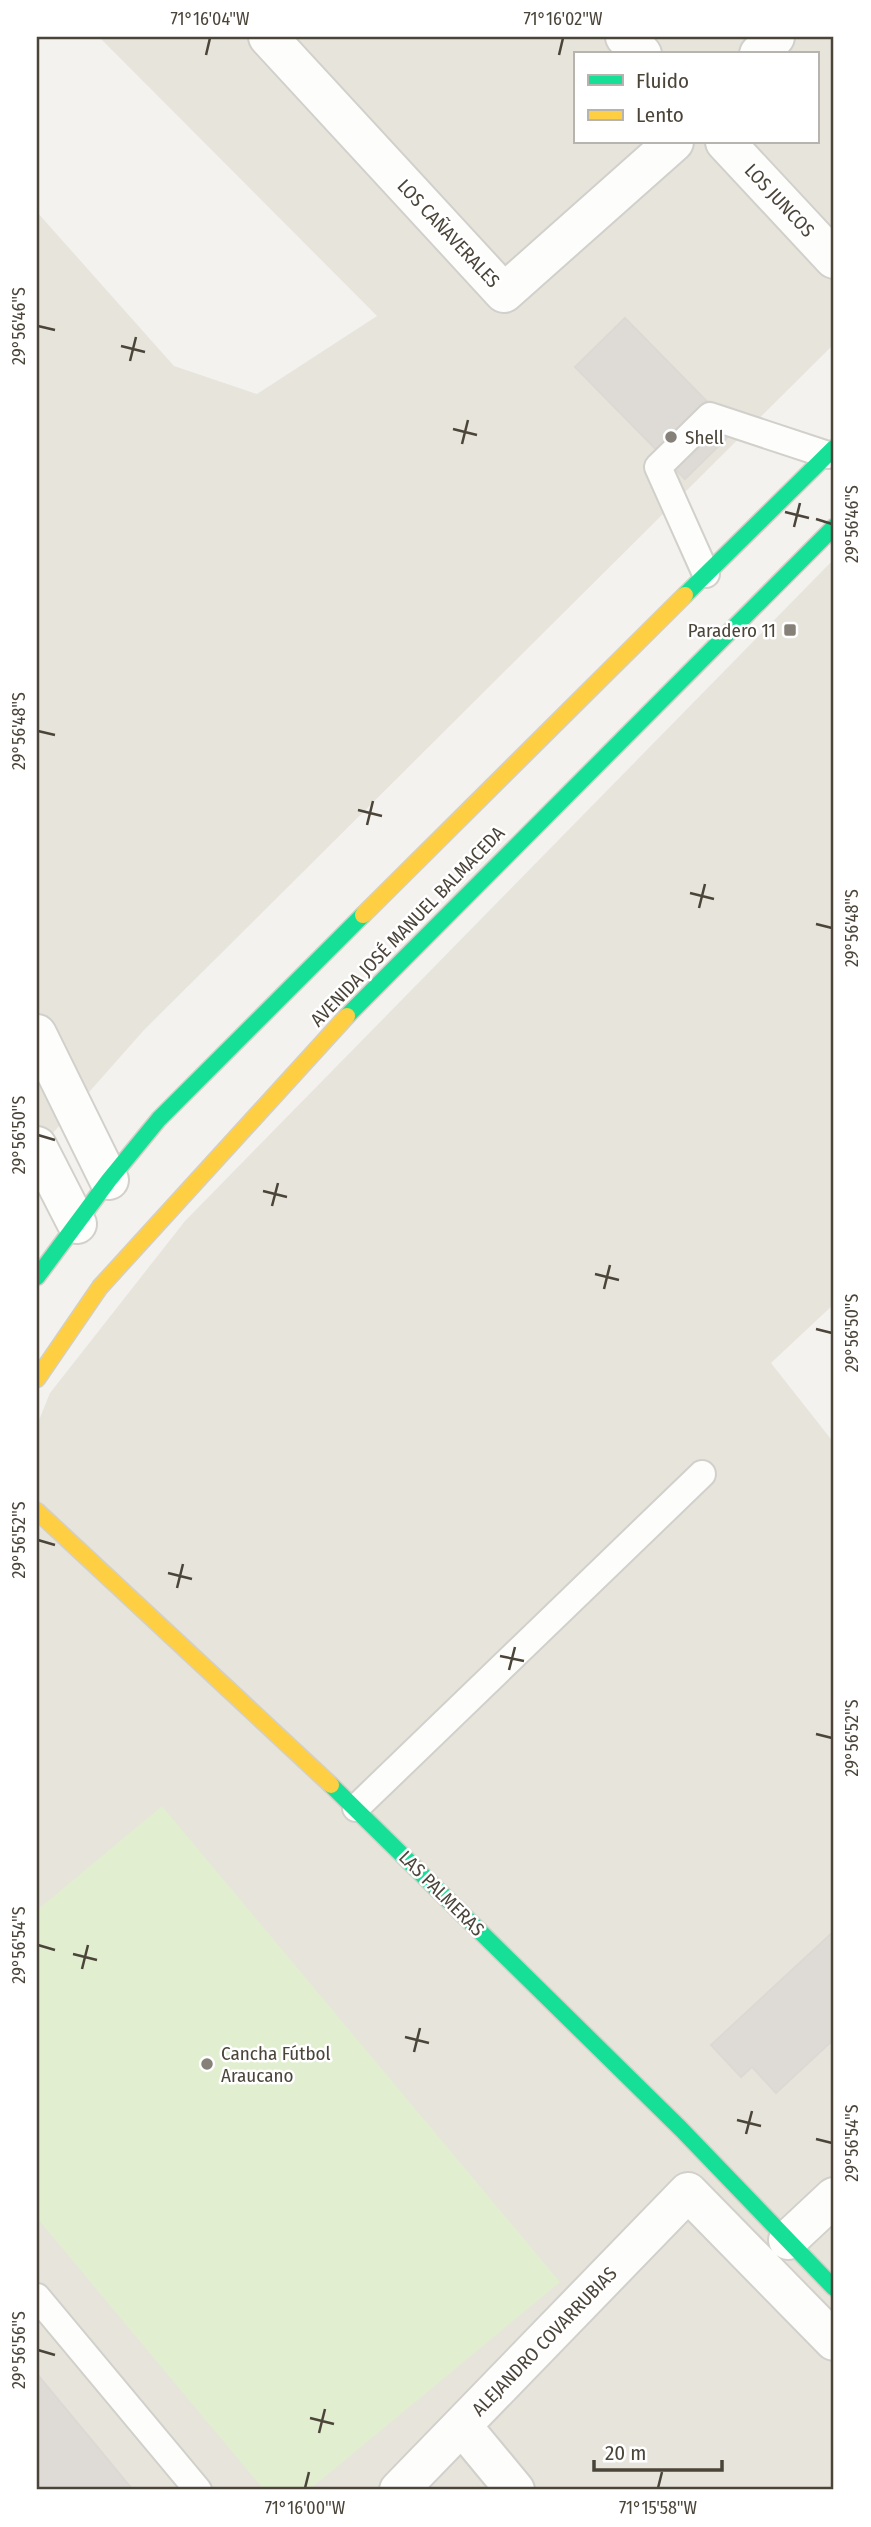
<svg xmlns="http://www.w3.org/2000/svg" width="871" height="2527" viewBox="0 0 871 2527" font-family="'Fira Sans Condensed',sans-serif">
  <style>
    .residential { fill: #e7e4dc; fill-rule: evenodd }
    .green { fill: #e1eecf }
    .building { fill: #dedbd6; stroke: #dcd9d4; stroke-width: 2 }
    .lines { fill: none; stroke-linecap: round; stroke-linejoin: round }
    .lane-casing { stroke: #d2d0cb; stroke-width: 30 }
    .street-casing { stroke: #d2d0cb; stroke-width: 42 }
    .fast-casing { stroke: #d3cfc5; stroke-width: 19 }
    .slow-casing { stroke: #d3cfc5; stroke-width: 19 }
    .lane { stroke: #fdfdfc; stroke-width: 26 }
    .street { stroke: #fdfdfc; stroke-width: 38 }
    .fast { stroke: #16e098; stroke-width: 16 }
    .slow { stroke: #ffcf43; stroke-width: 16 }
    .ticks { fill: none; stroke: #4b4439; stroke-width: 2.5 }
    .poi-dot { fill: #868178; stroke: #fff; stroke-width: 2.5 }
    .labels { text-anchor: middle; stroke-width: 5; stroke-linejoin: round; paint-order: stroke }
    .street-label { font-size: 19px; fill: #4b4439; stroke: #fff }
    .poi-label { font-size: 19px; fill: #4b4439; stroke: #fff; text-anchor: start }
    .neatline { fill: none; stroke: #4b4439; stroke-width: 2.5 }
    .ticks-label { font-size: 18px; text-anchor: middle; fill: #4b4439 }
  </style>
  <rect width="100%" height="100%" fill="#f4f2ee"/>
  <path class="residential" d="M99,37H834V344L144,1030L37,1151V212L174,366L257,394L377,316ZM575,54H817V142H575Z
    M834,559V1304L771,1363L834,1443V2490H37V1425L50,1393L185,1221Z"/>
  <path class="green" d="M162,1806L560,2282L309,2490H264L37,2218V1910Z"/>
  <path class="building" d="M625,318L735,430L685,479L575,367Z
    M834,1931V2039L776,2093L752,2067L741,2077L711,2045Z
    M37,2374L133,2490H37Z"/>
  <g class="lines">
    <defs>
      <path id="lane" d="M706,574L658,467L710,416L828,455
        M356,1808L702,1474
        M37,2297L198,2490"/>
      <path id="street" d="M268,37L504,293L674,142
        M625,37L642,54
        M759,54L775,37
        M725,142L834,259
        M37,1034L109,1180
        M37,1146L77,1224
        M788,2240L834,2197
        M462,2426L515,2490
        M399,2490L688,2192L834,2341"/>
      <path id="fast" d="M685,595L834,448
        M347,1016L834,527
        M37,1277L109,1180L159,1119L363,915
        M331,1785L681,2129L834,2288"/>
      <path id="slow" d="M363,915L685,595
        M37,1379L100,1287L347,1016
        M37,1511L331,1785"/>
    </defs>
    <use href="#lane" class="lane-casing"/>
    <use href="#street" class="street-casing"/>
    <use href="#fast" class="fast-casing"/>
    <use href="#slow" class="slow-casing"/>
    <use href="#lane" class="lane"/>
    <use href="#street" class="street"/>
    <use href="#fast" class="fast"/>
    <use href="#slow" class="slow"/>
  </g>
  <path class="ticks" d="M206,55L210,38M559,55L563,38M38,326L55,330M121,346L145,352M130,361L136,337M453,429L477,435M462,444L468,420M785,512L809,518M816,519L832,524M794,527L800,503M38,731L55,735M358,810L382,816M367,825L373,801M690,893L714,899M699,908L705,884M816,924L832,928M38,1135L55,1140M263,1191L287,1197M272,1206L278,1183M595,1274L619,1280M604,1289L610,1265M816,1329L832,1333M38,1540L55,1545M168,1573L192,1579M177,1588L183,1564M500,1656L524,1661M509,1670L515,1647M816,1734L832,1738M38,1945L55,1950M73,1954L97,1960M82,1969L88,1945M405,2037L429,2043M414,2052L420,2028M737,2120L761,2126M746,2134L752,2111M816,2139L832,2143M38,2350L55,2355M310,2418L334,2424M319,2433L325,2409M305,2488L309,2472M658,2488L662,2472"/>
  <g class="poi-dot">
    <circle cx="671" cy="437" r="7"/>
    <rect x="783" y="623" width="14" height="14" rx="3.5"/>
    <circle cx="207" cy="2064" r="7"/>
  </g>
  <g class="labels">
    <g class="street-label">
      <text transform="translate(780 200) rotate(47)" y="7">LOS JUNCOS</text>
      <text transform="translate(449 233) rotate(47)" y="7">LOS CAÑAVERALES</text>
      <text transform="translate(407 926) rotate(-46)" y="7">AVENIDA JOSÉ MANUEL BALMACEDA</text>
      <text transform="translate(442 1893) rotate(45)" y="7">LAS PALMERAS</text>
      <text transform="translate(544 2341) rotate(-46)" y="7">ALEJANDRO COVARRUBIAS</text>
    </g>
    <g class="poi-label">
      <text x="685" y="444">Shell</text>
      <text x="776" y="637" text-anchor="end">Paradero 11</text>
      <text x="221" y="2060">Cancha Fútbol<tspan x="221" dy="22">Araucano</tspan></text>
    </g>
  </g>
  <rect width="871" height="2527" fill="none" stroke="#ffffff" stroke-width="77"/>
  <rect x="574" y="52" width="245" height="91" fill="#ffffff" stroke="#b7b4b0" stroke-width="2"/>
  <rect x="588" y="75" width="35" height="10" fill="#16e098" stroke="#b7b4b0" stroke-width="2"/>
  <text x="636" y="88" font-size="21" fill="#4b4439">Fluido</text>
  <rect x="588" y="110" width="35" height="10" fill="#ffcf43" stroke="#b7b4b0" stroke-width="2"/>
  <text x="636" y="122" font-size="21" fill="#4b4439">Lento</text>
  <path d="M594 2460v10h128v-10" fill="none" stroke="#4b4439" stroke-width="3.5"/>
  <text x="605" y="2460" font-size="21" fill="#4b4439" stroke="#ffffff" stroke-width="5" paint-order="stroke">20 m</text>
  <rect x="38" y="38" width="794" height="2450" class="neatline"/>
  <g class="ticks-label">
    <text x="210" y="25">71°16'04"W</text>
    <text x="563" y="25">71°16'02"W</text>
    <text transform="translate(19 326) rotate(-90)" y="6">29°56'46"S</text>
    <text transform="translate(852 524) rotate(-90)" y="6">29°56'46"S</text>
    <text transform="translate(19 731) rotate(-90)" y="6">29°56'48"S</text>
    <text transform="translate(852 928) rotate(-90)" y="6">29°56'48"S</text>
    <text transform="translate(19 1135) rotate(-90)" y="6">29°56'50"S</text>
    <text transform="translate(852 1333) rotate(-90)" y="6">29°56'50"S</text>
    <text transform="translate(19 1540) rotate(-90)" y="6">29°56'52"S</text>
    <text transform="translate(852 1738) rotate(-90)" y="6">29°56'52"S</text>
    <text transform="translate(19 1945) rotate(-90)" y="6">29°56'54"S</text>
    <text transform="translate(852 2143) rotate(-90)" y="6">29°56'54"S</text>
    <text transform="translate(19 2350) rotate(-90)" y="6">29°56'56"S</text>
    <text x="305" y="2514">71°16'00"W</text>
    <text x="658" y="2514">71°15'58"W</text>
  </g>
</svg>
